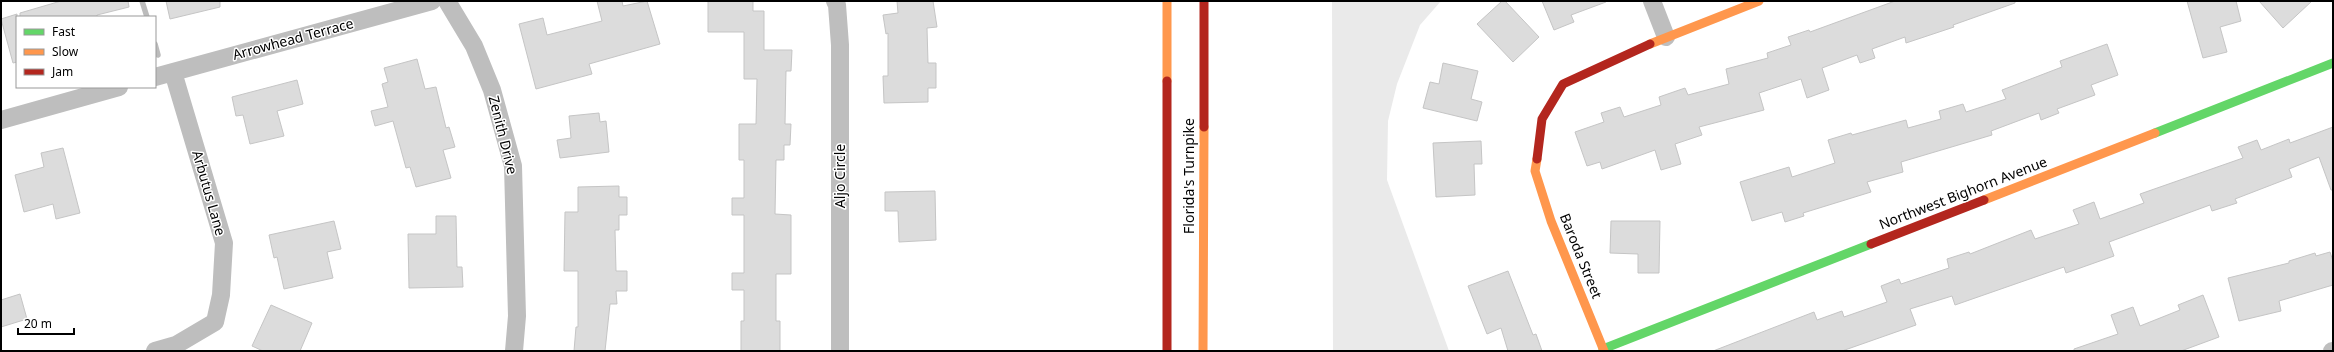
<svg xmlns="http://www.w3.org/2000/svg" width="2334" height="352" viewBox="0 0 2334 352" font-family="'Noto Sans',sans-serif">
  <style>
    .green { fill: #eaeaea }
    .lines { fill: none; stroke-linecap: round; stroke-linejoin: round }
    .stream { stroke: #bcbcbc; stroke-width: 5.5 }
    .building { fill: #dcdcdc; stroke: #c5c5c5 }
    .street { stroke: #bebebe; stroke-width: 18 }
    .fast { stroke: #63d668; stroke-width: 9 }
    .slow { stroke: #ff974d; stroke-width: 9 }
    .jam { stroke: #b3261e; stroke-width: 9 }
    .labels { text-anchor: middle; stroke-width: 3; stroke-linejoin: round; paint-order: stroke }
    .street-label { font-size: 14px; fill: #000; stroke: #fff }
  </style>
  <rect width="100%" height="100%" fill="#fff"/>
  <path class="green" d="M1332,1H1441L1420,25L1397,84L1388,121L1387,180L1449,351H1333Z"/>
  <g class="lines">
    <path class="stream" d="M142,1L147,17
      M155,44L158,55"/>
  </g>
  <path class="building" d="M61,1H128L129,7L97,15V17H20V13Z
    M166,1H220V7L170,19Z
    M597,1H622L623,6L647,1L660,44L589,64L592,74L536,89L519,24L543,18L547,35L602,21Z
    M708,1H753V11H764V50H792L791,71H786L785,124H791L790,145H784V160H776L775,214L791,215V274H776V321H780V351H741V321H744V290H732V273H744V215H732V198H744V160H739V124H756L757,79H744V32H708Z
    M897,1H933L937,27L927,28L928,63H936V88H928V102L884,103L883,76H888V33L886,34L883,15L898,13Z
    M1502,1H1505L1539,37L1513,62L1477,24Z
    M1542,1H1606V2L1571,15L1574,22L1554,30Z
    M1895,1H2015V3L1953,25L1954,27L1906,43L1905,37L1872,49L1875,58L1860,63L1857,55L1822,68L1829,90L1807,98L1801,79L1759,93L1764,110L1699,127L1702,135L1675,144L1681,164L1661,170L1655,150L1602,169L1600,162L1587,166L1575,132L1604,122L1601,113L1620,107L1624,117L1661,105L1659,97L1685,88L1688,95L1729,84L1726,69L1768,58L1767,53L1791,45L1788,37L1809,30L1810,32Z
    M2187,1H2236L2241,21L2220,27L2227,52L2203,58Z
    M2259,1H2312L2283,28Z
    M17,14V62L13,63L1,19Z
    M2107,44L2118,75L2091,85L2095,95L2057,109L2059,113L2041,120L2039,113L1991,131L1992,135L1901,162L1903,172L1867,182L1871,192L1803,213L1804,216L1785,222L1782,212L1752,221L1740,182L1789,167L1792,177L1835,163L1828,140L1851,133L1852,135L1906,120L1908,128L1941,119L1939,111L1963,104L1966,112L2006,99L2002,90L2062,67L2060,61Z
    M417,59L425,89L436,87L446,128L449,127L455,147L443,150L451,178L416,187L410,167L406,168L393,121L375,126L371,111L388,107L382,84L388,82L384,68Z
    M1443,63L1478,71L1471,99L1482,102L1477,121L1423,108L1430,82L1439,84Z
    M297,80L303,104L277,111L284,136L250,144L243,115L236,116L232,97Z
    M599,113L600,122L606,121L609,152L560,158L557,140L571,138L569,116Z
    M2333,127V190H2331L2319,157L2289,169L2292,177L2235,199L2237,203L2212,211L2210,205L2109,242L2114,256L2066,273L2064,267L1955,305L1952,296L1910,309L1916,325L1842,351H1713L1814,312L1817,320L1842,311L1844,317L1887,302L1881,286L1899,279L1901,284L1949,268L1947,259L1969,252L1970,254L2031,230L2035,239L2079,224L2073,210L2094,202L2100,219L2144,203L2140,194L2243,158L2238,147L2257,140L2261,150L2289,139L2290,143Z
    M1481,141L1482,164H1474L1475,195L1436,197L1433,143Z
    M63,148L80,213L56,219L53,204L24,212L15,175L44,167L41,153Z
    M619,186V197H627V215H619V230H615L616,271H627V291H616L617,304H610L605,351H574L576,327H578V271H564L565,212H578V187Z
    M935,191L936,240L899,242L898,211H885V192Z
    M436,216H456L457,267H462L463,287L409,288L408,234H436Z
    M334,221L341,249L327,252L333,278L284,289L277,257L274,258L269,235Z
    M1611,221H1660L1659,273H1638V254L1610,253Z
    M2330,252L2333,261V285L2279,301L2281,311L2239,321L2228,278L2289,263V261L2315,253L2316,256Z
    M1508,271L1533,335L1536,334L1542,351H1508L1501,328L1487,334L1468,286Z
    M20,294L27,319L1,327V300Z
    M2203,295L2219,337L2181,351H2074V349L2118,334L2111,315L2133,307L2140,326L2180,310L2178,305Z
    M271,305L312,323L300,351H263L252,346Z"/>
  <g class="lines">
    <path class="street" d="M447,1L474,46L492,90L513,166L517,316L514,351
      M835,1L837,5L840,45V351
      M1652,1L1666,37
      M155,77L432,1
      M1,120L119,87
      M155,351L176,345L215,322L221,295L224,243L173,72
      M2332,351H2333"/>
    <path class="fast" d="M2155,133L2333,63
      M1603,349L1871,244"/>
    <path class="slow" d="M1167,1V81
      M1650,44L1759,1
      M1537,159L1535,171L1551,221L1604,351
      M1984,200L2155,133
      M1203,351L1204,127"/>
    <path class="jam" d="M1167,81V351
      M1204,127V1
      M1537,159L1542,119L1563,84L1650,44
      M1871,244L1984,200"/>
  </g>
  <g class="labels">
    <g class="street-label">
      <text transform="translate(293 39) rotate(-15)" y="5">Arrowhead Terrace</text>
      <text transform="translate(503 135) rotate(76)" y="5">Zenith Drive</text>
      <text transform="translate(840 176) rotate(-90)" y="5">Aljo Circle</text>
      <text transform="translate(1189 176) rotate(-90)" y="5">Florida's Turnpike</text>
      <text transform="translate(209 193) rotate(74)" y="5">Arbutus Lane</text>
      <text transform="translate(1963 193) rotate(-21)" y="5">Northwest Bighorn Avenue</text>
      <text transform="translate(1581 256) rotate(68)" y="5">Baroda Street</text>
    </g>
  </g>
  <rect width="2334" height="352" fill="none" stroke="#000000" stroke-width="4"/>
  <rect x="16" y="16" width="140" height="72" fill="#ffffff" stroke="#999999"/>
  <rect x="24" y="29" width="20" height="6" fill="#63d668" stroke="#999999"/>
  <text x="52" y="36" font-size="12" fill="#000000">Fast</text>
  <rect x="24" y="49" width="20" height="6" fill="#ff974d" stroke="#999999"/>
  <text x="52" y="56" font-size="12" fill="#000000">Slow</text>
  <rect x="24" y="69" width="20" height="6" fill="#b3261e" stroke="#999999"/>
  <text x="52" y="76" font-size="12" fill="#000000">Jam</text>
  <path d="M18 328v6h56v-6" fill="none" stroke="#000000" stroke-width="2"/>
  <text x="24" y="328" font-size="12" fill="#000000" stroke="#ffffff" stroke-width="3" paint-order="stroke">20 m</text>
</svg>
